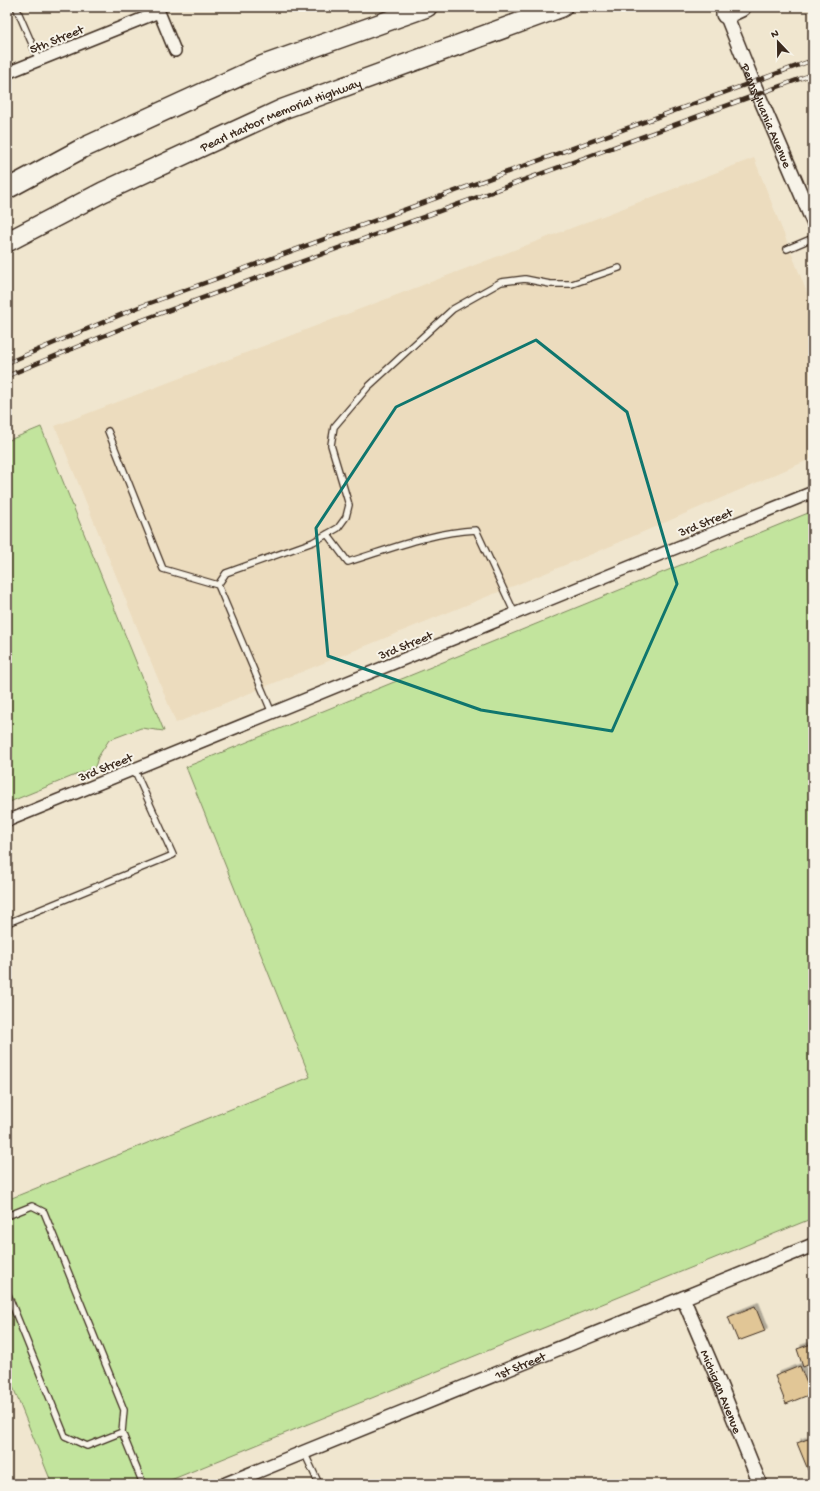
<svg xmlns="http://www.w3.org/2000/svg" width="820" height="1491" viewBox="0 0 820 1491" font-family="'Gochi Hand',sans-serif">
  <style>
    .built { fill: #ecdcbe }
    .green { fill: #c2e49d; stroke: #7e875e }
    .building { fill: #e1c696; stroke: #3b2a1e; filter: url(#shadow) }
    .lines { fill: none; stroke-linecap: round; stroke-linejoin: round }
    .service-casing { stroke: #3b2a1e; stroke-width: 8 }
    .minor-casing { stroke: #3b2a1e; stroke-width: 14 }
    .tertiary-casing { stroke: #3b2a1e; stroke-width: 16 }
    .motorway-casing { stroke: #3b2a1e; stroke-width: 22 }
    .service { stroke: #f7f3e8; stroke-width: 5.5 }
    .minor { stroke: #f7f3e8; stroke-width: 11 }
    .tertiary { stroke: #f7f3e8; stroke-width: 13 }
    .motorway { stroke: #f7f3e8; stroke-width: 19 }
    .rail-casing { stroke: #3b2a1e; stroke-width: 4.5 }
    .rail { stroke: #f7f3e8; stroke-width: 3; stroke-dasharray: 9; stroke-linecap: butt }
    .marked { fill: none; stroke: #0f766e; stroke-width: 3; stroke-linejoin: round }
    .labels { text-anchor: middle; stroke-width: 4; stroke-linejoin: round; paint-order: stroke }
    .street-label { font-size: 13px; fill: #3b2a1e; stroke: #f7f3e8 }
  </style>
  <defs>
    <filter id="shadow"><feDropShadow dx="3.5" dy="-3.5" stdDeviation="0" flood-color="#0004"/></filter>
  </defs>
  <rect width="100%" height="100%" fill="#f0e6cf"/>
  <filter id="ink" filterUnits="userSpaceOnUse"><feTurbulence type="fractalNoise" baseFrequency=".025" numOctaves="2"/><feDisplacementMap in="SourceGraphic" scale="8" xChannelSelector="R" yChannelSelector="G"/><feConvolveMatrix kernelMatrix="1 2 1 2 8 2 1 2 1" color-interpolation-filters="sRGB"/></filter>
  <g filter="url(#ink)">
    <path class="built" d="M754,158L813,308V458L597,552L176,723L55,426Z"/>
    <path class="green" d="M41,427L164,731L141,728L109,740L98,757L95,767L7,803V441Z
      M813,511V1218L161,1484H52L7,1372V1200L310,1077L186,767Z"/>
    <path class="building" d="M755,1306L765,1331L738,1341L728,1317Z
      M811,1344L813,1351V1363L803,1367L797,1349Z
      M800,1366L811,1394L786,1404L775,1376Z
      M813,1437V1482L797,1443Z"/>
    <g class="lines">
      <defs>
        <path id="service" d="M16,7L39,60
          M787,249L813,238
          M108,431L163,569L218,585
          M327,534L348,562C390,549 432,532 476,530L515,614
          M272,713L218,585L226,573L313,542L338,528L346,517L349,505L331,445L334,427L368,387L453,309L501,282L525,279L550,284H572L619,268
          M7,916L10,922L173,855L134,769
          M7,1216L32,1206L44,1212L124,1410L122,1432L143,1484
          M7,1292L65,1436L87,1446L122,1432
          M304,1452L319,1484"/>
        <path id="minor" d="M157,7L175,51
          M7,73L159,12
          M7,821L813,492"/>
        <g id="tertiary">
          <path id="s1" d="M723,7L753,82L813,222"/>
          <path id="s2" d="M683,1298L721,1387L760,1484"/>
          <path id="s3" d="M226,1484L813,1245"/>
        </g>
        <g id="motorway">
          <path d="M726,14L741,7"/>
          <path d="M7,189L83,148L264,65L427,7"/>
          <path id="s4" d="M7,242L103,192L283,109L562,7"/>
        </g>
      </defs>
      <use href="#service" class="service-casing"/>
      <use href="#minor" class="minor-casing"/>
      <use href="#tertiary" class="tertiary-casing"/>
      <use href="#motorway" class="motorway-casing"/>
      <use href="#service" class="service"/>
      <use href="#minor" class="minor"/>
      <use href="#tertiary" class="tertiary"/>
      <use href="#motorway" class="motorway"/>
      <defs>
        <path id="rail" d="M7,363L139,307L813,60
          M7,376L137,322L813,74"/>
      </defs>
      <use href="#rail" class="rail-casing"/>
      <use href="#rail" class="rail"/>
    </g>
  </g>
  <path class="marked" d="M536,340L627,412L677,584L612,731L481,710L328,656L316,528L396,407Z"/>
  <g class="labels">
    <g class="street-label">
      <text transform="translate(56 38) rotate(-22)" y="5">5th Street</text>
      <text dy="5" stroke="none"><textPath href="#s4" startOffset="302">Pearl Harbor Memorial Highway</textPath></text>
      <text dy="5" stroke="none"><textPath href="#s1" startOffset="117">Pennsylvania Avenue</textPath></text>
      <text transform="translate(705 521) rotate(-22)" y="5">3rd Street</text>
      <text transform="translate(405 644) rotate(-22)" y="5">3rd Street</text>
      <text transform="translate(105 766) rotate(-22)" y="5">3rd Street</text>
      <text dy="5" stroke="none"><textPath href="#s3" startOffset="317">1st Street</textPath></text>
      <text dy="5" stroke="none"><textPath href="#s2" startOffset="101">Michigan Avenue</textPath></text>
    </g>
  </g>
  <rect width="820" height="1491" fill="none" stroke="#f7f3e8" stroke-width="24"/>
  <rect x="12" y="12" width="796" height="1467" fill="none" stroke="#3b2a1e" stroke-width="1.5" filter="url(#ink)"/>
  <g transform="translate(778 42) rotate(338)" stroke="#f7f3e8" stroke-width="3" paint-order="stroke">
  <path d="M0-3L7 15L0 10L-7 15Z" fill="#3b2a1e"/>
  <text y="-6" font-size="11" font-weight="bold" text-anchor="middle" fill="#3b2a1e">N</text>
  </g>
</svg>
